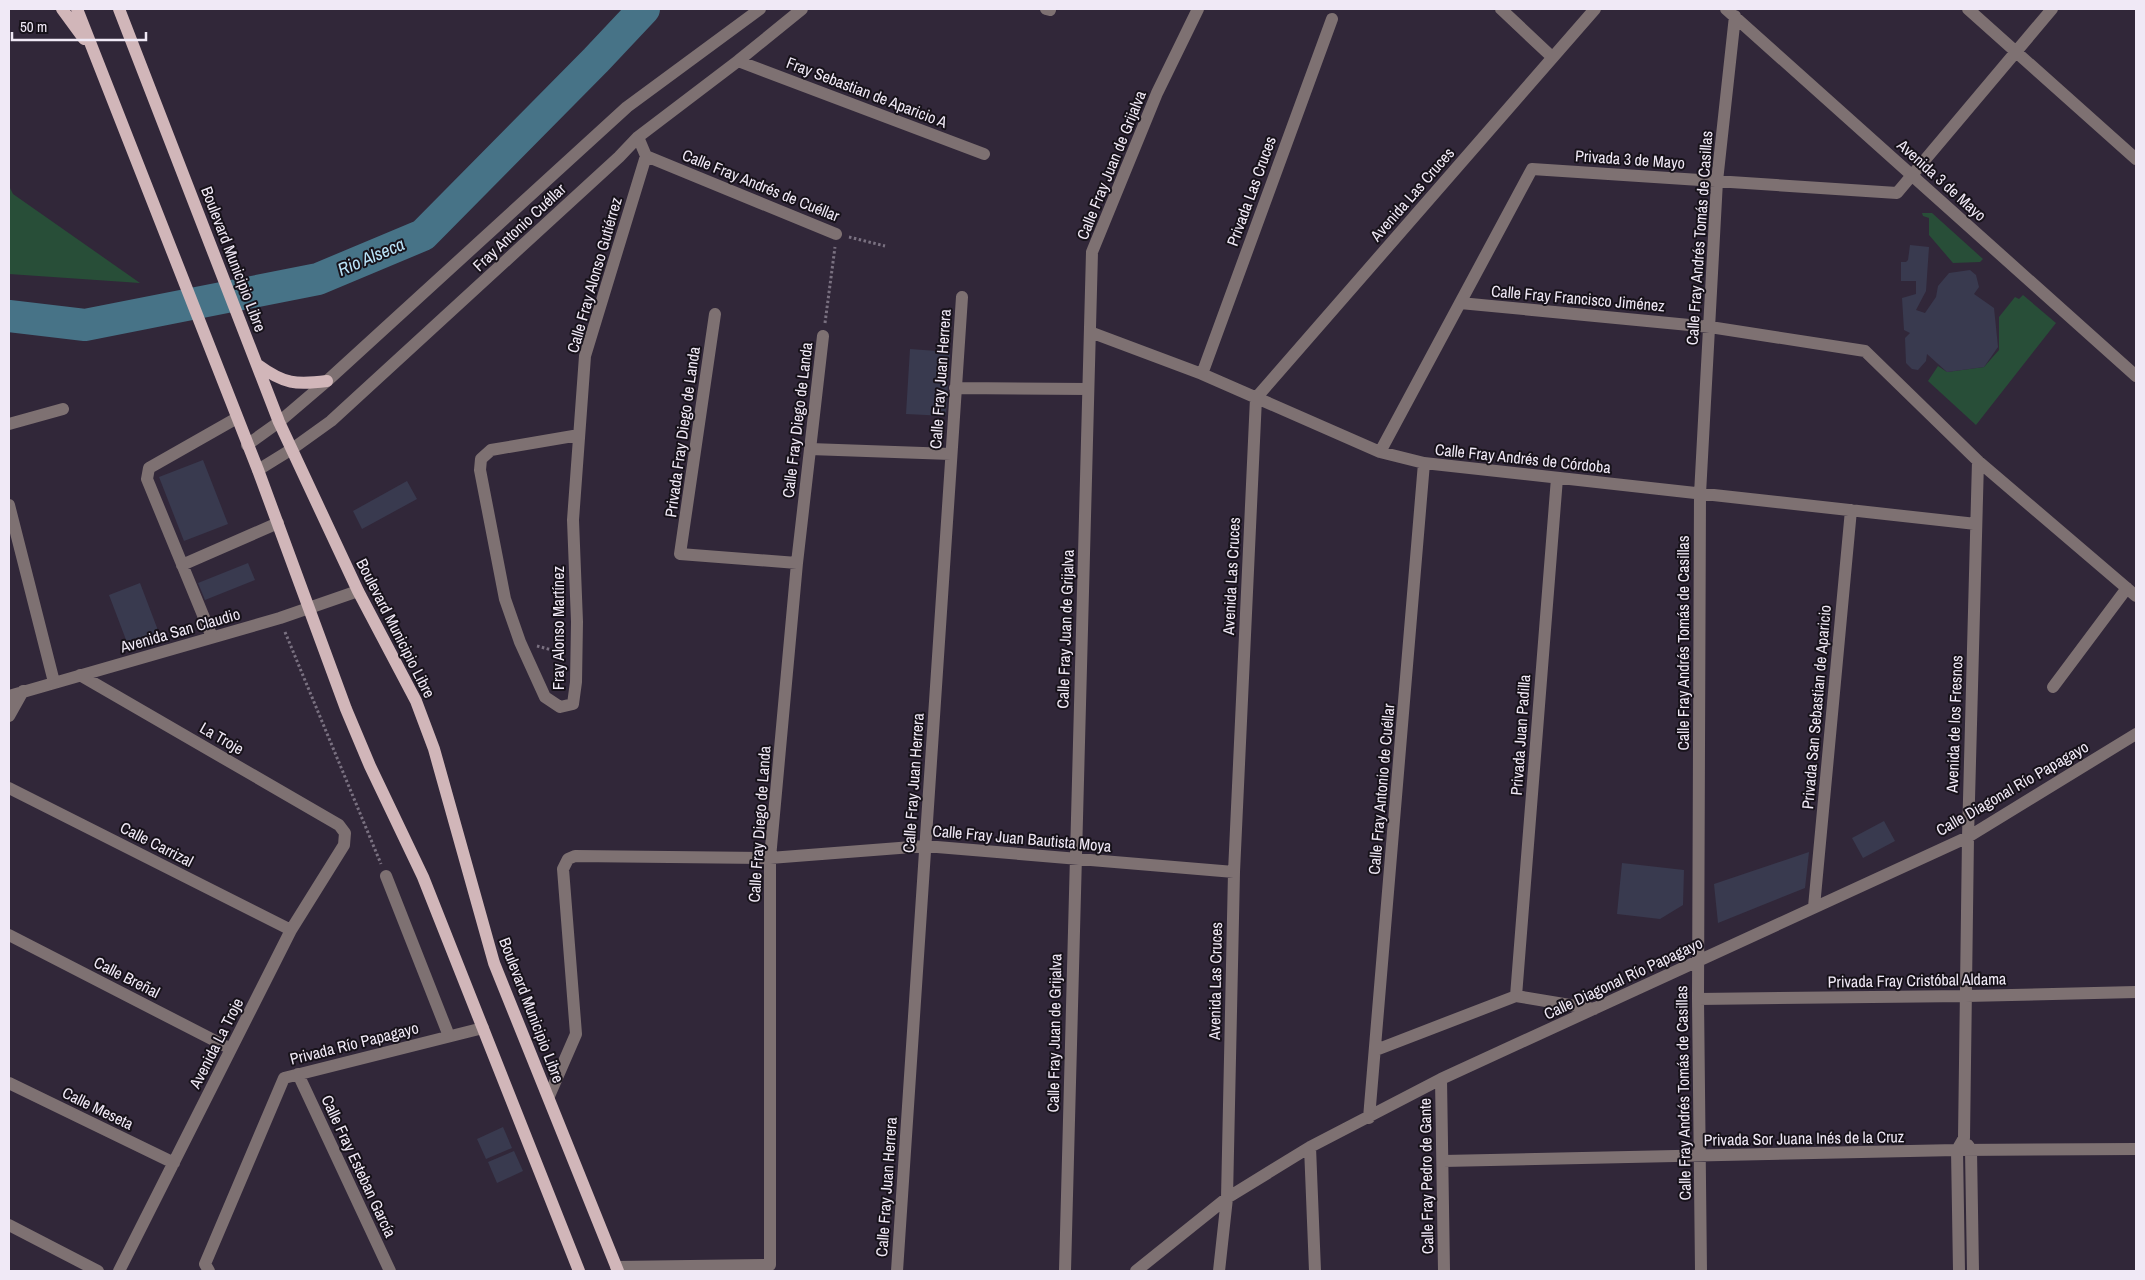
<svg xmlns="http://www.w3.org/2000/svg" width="2145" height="1280" viewBox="0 0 2145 1280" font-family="'Archivo Narrow',sans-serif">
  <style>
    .green { fill: #284e38 }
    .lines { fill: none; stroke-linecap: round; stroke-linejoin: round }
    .river { stroke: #477387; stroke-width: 32 }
    .building { fill: #393a4f }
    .path { stroke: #7a7181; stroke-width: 3; stroke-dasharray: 2.5 2.5; stroke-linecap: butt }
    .minor { stroke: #7e7172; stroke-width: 12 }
    .major { stroke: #d1b6b9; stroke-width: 12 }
    .labels { text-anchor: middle; stroke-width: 4; stroke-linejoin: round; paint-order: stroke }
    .street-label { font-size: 16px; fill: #f0e9f6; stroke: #17121a }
    .water-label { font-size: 18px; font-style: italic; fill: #bae4f9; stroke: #17121a }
  </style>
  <rect width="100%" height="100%" fill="#312739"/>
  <path class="green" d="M9,186L13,194L140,283L9,274Z
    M1922,213H1932L1983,259L1980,262L1953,263L1929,235V218L1923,216Z
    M2023,295L2056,323L1976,425L1928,381L1938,366L1947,372L1984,367L1999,350V317L2015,297L2019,299Z"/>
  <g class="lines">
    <path class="river" d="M9,316L85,325L318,279L423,235L596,60L644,9"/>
  </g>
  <path class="building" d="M1910,245L1929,247L1926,291L1916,310L1925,313L1936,297L1938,286L1949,273L1970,270L1976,275L1979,287L1974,294L1994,308L1998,347L1984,367L1947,372L1927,354L1926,361L1918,370L1912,369L1906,363L1905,338L1910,333L1904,330L1902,298L1916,294V281H1901V262H1906L1908,260Z
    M910,349L950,352L946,416L906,414Z
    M203,460L228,524L184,541L159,477Z
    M407,481L417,499L362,529L353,511Z
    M248,563L255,580L205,600L198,583Z
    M140,583L159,633L128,645L109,595Z
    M1884,821L1895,841L1863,858L1852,838Z
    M1809,852L1805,888L1718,923L1714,884Z
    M1622,863L1684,870L1683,905L1660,919L1617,914Z
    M503,1127L512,1148L486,1159L477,1139Z
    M514,1151L523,1171L497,1183L488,1162Z"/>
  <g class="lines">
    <path class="path" d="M849,237L885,246
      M825,323L835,247
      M285,632L381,864
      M537,646L563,653"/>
    <path class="minor" d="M1046,9L1050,10
      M1501,9L1552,57
      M1726,9L2136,376
      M1968,9L2136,159
      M738,61L984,154
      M638,137L646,156L836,234
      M1460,303L1710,327L1865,351L1978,461L2136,596
      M715,314L680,554L797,563
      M1090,332L1202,374L1380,452L1424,463L1976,524
      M1202,374L1332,19
      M955,388L1088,389
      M9,424L63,409
      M579,435L491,450L481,459L480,470L505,599L520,642L545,697L560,707L573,704L576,682L577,622L573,520L585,356L646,156
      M247,445L279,422L327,381L627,107L760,9
      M810,449L951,454
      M1380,452L1532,169L1897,193L2052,9
      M258,470L292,449L331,421L619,157L638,137L738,61L802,9
      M9,505L54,682
      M182,565L278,523
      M212,637L147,479L149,468L237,418
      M80,675L339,825L345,833L344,845L291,930L119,1271
      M2053,687L2127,588
      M9,696L280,618L358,591
      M9,716L23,691
      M9,788L291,930
      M386,876L449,1036
      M1814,907L1851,510
      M9,935L231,1049
      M1516,996L1557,478
      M1698,999L1966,996L2136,992
      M1376,1050L1516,996L1594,1009
      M298,1074L390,1271
      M1441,1079L1444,1271
      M9,1083L174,1163
      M549,1096L576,1034L563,869L568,859L575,856L770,858L925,846L1234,872
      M1369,1118L1424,463
      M1968,1145L1971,1150L1973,1271
      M1310,1147L1315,1271
      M1443,1161L1957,1150L2136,1149
      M9,1225L98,1271
      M616,1267L770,1265V858L797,563L823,336
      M209,1271L205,1264L284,1078L483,1028
      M897,1271L962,297
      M1065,1271L1092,252L1157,93L1198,9
      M1136,1271L1227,1198L1310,1147L1441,1079L1968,837L2136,734
      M1219,1271L1227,1198L1234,872L1256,398L1595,9
      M1701,1271L1698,999L1700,494L1717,181L1735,16
      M1959,1271L1957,1150L1964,1138L1968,837L1978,461"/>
    <path class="major" d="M62,9L84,39
      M77,9L258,470L346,709L370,766L423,877L579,1271
      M119,9L279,422L358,591L416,701L434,749L494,963L618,1271
      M258,365C284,384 296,385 327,381"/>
  </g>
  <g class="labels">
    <g class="street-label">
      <text transform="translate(867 92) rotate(21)" y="6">Fray Sebastian de Aparicio A</text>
      <text transform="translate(1630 159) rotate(4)" y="6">Privada 3 de Mayo</text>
      <text transform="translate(1111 165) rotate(-68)" y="6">Calle Fray Juan de Grijalva</text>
      <text transform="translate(1942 180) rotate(42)" y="6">Avenida 3 de Mayo</text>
      <text transform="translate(761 185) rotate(22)" y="6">Calle Fray Andrés de Cuéllar</text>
      <text transform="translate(1251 191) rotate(-70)" y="6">Privada Las Cruces</text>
      <text transform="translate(1412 194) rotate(-49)" y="6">Avenida Las Cruces</text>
      <text transform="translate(519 227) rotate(-43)" y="6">Fray Antonio Cuéllar</text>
      <text transform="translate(1699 238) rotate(-86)" y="6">Calle Fray Andrés Tomás de Casillas</text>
      <text transform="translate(234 259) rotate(69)" y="6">Boulevard Municipio Libre</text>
      <text transform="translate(594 275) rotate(-74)" y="6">Calle Fray Alonso Gutiérrez</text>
      <text transform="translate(1578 298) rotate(5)" y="6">Calle Fray Francisco Jiménez</text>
      <text transform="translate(940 379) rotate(-86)" y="6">Calle Fray Juan Herrera</text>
      <text transform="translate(797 420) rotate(-83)" y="6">Calle Fray Diego de Landa</text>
      <text transform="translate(682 432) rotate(-82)" y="6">Privada Fray Diego de Landa</text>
      <text transform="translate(1523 458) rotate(6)" y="6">Calle Fray Andrés de Córdoba</text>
      <text transform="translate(1231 576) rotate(-87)" y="6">Avenida Las Cruces</text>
      <text transform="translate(396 628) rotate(63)" y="6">Boulevard Municipio Libre</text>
      <text transform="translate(558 628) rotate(-90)" y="6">Fray Alonso Martínez</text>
      <text transform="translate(1065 629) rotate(-88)" y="6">Calle Fray Juan de Grijalva</text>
      <text transform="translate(180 630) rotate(-16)" y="6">Avenida San Claudio</text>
      <text transform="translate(1683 643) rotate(-90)" y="6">Calle Fray Andrés Tomás de Casillas</text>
      <text transform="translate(1816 707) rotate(-85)" y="6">Privada San Sebastian de Aparicio</text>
      <text transform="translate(1954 724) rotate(-88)" y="6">Avenida de los Fresnos</text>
      <text transform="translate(1520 735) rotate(-86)" y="6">Privada Juan Padilla</text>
      <text transform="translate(222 738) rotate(30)" y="6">La Troje</text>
      <text transform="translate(913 783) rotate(-86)" y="6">Calle Fray Juan Herrera</text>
      <text transform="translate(2012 788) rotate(-30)" y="6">Calle Diagonal Río Papagayo</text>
      <text transform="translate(1381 789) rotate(-85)" y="6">Calle Fray Antonio de Cuéllar</text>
      <text transform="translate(759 824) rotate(-86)" y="6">Calle Fray Diego de Landa</text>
      <text transform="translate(1022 838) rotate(5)" y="6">Calle Fray Juan Bautista Moya</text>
      <text transform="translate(157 844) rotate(27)" y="6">Calle Carrizal</text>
      <text transform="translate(127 977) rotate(27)" y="6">Calle Breñal</text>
      <text transform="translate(1623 978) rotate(-25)" y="6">Calle Diagonal Río Papagayo</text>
      <text transform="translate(1917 980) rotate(-1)" y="6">Privada Fray Cristóbal Aldama</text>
      <text transform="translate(1215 981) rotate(-89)" y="6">Avenida Las Cruces</text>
      <text transform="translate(532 1010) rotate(69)" y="6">Boulevard Municipio Libre</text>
      <text transform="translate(1054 1033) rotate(-89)" y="6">Calle Fray Juan de Grijalva</text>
      <text transform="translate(216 1043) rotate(-63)" y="6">Avenida La Troje</text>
      <text transform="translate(354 1043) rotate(-14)" y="6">Privada Río Papagayo</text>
      <text transform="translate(1683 1093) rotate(-91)" y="6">Calle Fray Andrés Tomás de Casillas</text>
      <text transform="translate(98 1108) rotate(26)" y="6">Calle Meseta</text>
      <text transform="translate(1804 1138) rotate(-1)" y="6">Privada Sor Juana Inés de la Cruz</text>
      <text transform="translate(359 1166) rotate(65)" y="6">Calle Fray Esteban García</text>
      <text transform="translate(1426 1176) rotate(-91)" y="6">Calle Fray Pedro de Gante</text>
      <text transform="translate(886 1187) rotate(-86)" y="6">Calle Fray Juan Herrera</text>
    </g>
    <g class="water-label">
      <text transform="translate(371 257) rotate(-23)" y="6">Rio Alseca</text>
    </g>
  </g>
  <rect width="2145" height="1280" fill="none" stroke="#f0e9f6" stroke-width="20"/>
  <path d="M12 32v8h134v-8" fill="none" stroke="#f0e9f6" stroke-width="2.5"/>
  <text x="20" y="32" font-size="15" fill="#f0e9f6" stroke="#17121a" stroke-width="4" paint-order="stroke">50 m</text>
</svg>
